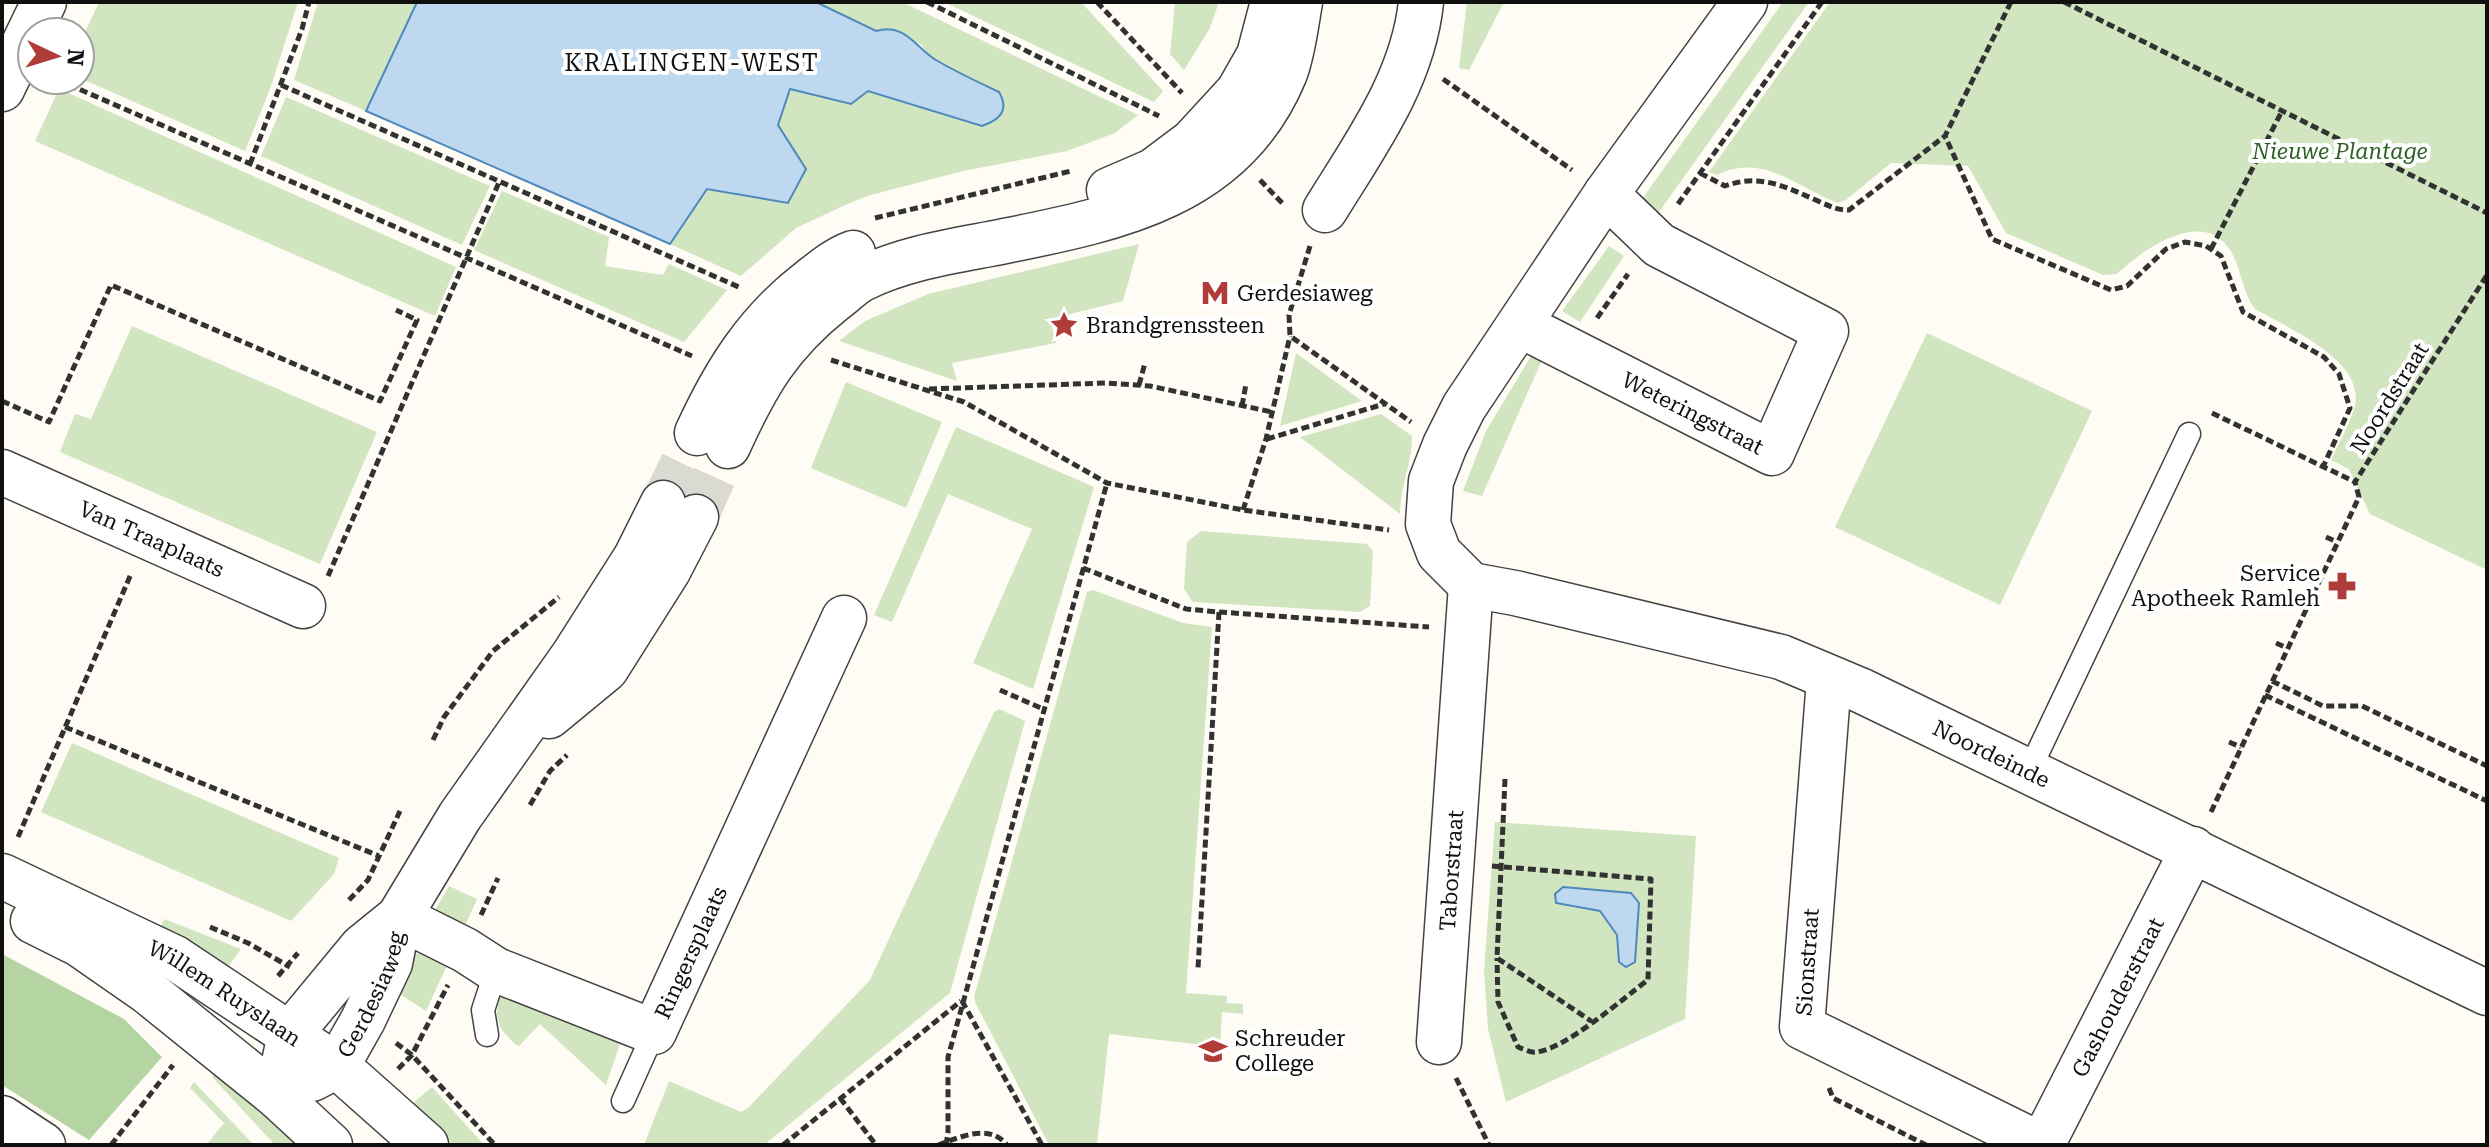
<svg xmlns="http://www.w3.org/2000/svg" width="2489" height="1147" viewBox="0 0 2489 1147" font-family="'Roboto Serif',serif">
  <style>
    .green { fill: #d1e5c1 }
    .forest { fill: #b4d4a2 }
    .water { fill: #bed9ef; stroke: #4e88bd; stroke-width: 2 }
    .lines { fill: none; stroke-linecap: round; stroke-linejoin: round }
    .tertiary-tunnel { stroke: #dad9d2; stroke-width: 44; stroke-dasharray: 44 22; stroke-linecap: butt }
    .service-casing { stroke: #434343; stroke-width: 25 }
    .minor-casing { stroke: #434343; stroke-width: 47 }
    .tertiary-casing { stroke: #434343; stroke-width: 47 }
    .path { stroke: #323232; stroke-width: 5; stroke-dasharray: 8 4; stroke-linecap: butt }
    .service { stroke: #fff; stroke-width: 22 }
    .minor { stroke: #fff; stroke-width: 44 }
    .tertiary { stroke: #fff; stroke-width: 44 }
    .labels { text-anchor: middle; stroke-width: 8; stroke-linejoin: round; paint-order: stroke }
    .park-label { font-size: 22px; font-style: italic; fill: #2f6027; stroke: #fff }
    .poi-label { font-size: 22px; fill: #101010; stroke: #fff; text-anchor: start }
    .street-label { font-size: 22px; fill: #101010; stroke: #fff }
    .neighbourhood-label { font-size: 24px; letter-spacing: 2px; fill: #101010; stroke: #fff }
  </style>
  <rect width="100%" height="100%" fill="#fefcf4"/>
  <path class="green" d="M99,2H298L270,89L245,151L80,78V43Z
    M318,2H417L366,111L294,80Z
    M816,2H902L1138,115L1115,133L1067,151L963,171L867,196L843,206L796,228L741,276L670,244L707,189L779,129L778,125L790,89L851,104L868,91L982,126L999,92L938,62L928,55L921,44L876,31Z
    M944,2H1081L1163,91L1154,102Z
    M1175,2H1219L1210,28L1184,70L1170,54Z
    M1467,2H1504L1469,70L1459,68Z
    M1783,2H1809L1659,212L1642,199Z
    M1830,2H2487V570L2370,514L2349,469L2331,460C2338,444 2349,426 2354,409C2369,362 2288,328 2255,309C2241,291 2241,262 2227,246C2198,209 2140,252 2117,274L2103,275L2006,233L1968,166L1891,163L1846,200L1838,203C1796,187 1763,152 1717,175L1709,172Z
    M59,89L456,267L435,316L35,141Z
    M286,97L490,186L462,245L261,156Z
    M502,191L609,237L605,266L663,275L669,264L727,290L684,342L474,250Z
    M1139,244L1123,301L1050,319L1056,343L952,363L957,381L839,341L865,321L928,294Z
    M1609,246L1624,256L1580,322L1562,311Z
    M132,326L377,432L320,564L60,452L75,414L91,419Z
    M1927,333L2092,411L2000,605L1835,527Z
    M1296,353L1362,401L1280,426Z
    M1533,353L1542,360L1482,496L1463,491L1486,431Z
    M846,382L942,422L906,508L811,468Z
    M1381,414L1412,436C1412,464 1400,487 1400,514L1300,437Z
    M956,427L1094,487L1033,689L973,663L1032,529L948,494L892,622L874,615Z
    M1201,531L1367,544L1373,551L1370,606L1360,612L1193,602L1184,589L1187,542Z
    M1093,590L1183,623L1212,627L1186,993L1227,996V1003L1243,1004V1014L1222,1012L1220,1047L1109,1034L1097,1145H1049L976,1004L974,997L1087,592Z
    M999,709L1025,721L950,993L764,1145H644L669,1081L741,1112L749,1107L870,980L994,712Z
    M72,743L339,858L334,874L291,921L41,812Z
    M1495,822L1696,836L1685,1019L1506,1102L1488,1029L1484,971Z
    M449,886L477,899L463,930L431,917Z
    M164,919L241,949L225,971L159,931Z
    M410,951L449,961L426,1011L392,989Z
    M501,992L623,1035L606,1085L540,1024L519,1046L516,1045C497,1027 493,1019 501,992Z
    M213,1070L312,1145H275L213,1078Z
    M194,1082L254,1145H206L224,1123L190,1088Z
    M432,1087L484,1145H454L407,1108Z"/>
  <path class="forest" d="M2,954L124,1019L162,1057L89,1140L2,1085Z"/>
  <path class="water" d="M417,2H816L876,31C905,22 916,48 936,60C956,72 978,82 999,92C1010,111 999,120 982,126L868,91L851,104L790,89L778,125L806,169L788,203L707,189L670,244L366,111Z
    M1563,887L1631,893L1639,903L1635,962L1626,967L1619,962L1617,935L1600,911L1556,903L1555,894Z"/>
  <g class="lines">
    <path class="tertiary-tunnel" d="M663,503L697,433
      M696,517L728,446"/>
    <defs>
      <path id="service" d="M2029,771L2189,434
        M487,1035L483,1010L496,970
        M623,1101L654,1032"/>
      <g id="minor">
        <path d="M2,89L44,2"/>
        <path d="M1325,210C1365,145 1413,80 1421,2"/>
        <path id="s1" d="M1520,325L1772,453L1826,331L1659,245L1606,194"/>
        <path id="s2" d="M2,472L303,606"/>
        <path id="s3" d="M1471,585L1515,593L1781,657L1862,691L2487,993"/>
        <path d="M1471,585L1439,553L1428,524L1431,481L1445,445L1464,407L1606,194L1745,2"/>
        <path d="M1829,680L1802,1027L2041,1145"/>
        <path id="s4" d="M399,917L465,950L496,970L654,1032L844,618"/>
        <path id="s5" d="M1439,1042L1471,585"/>
        <path d="M2,1118L43,1145"/>
        <path id="s6" d="M2042,1145L2193,849"/>
      </g>
      <g id="tertiary">
        <path d="M1109,190L1153,171L1193,141L1238,92L1259,55L1273,2"/>
        <path d="M697,433C725,372 757,321 811,280C825,269 837,259 853,253"/>
        <path d="M728,446C756,384 779,344 833,301C843,294 852,284 862,279C903,259 947,252 990,244C1109,220 1233,200 1285,73C1293,52 1296,25 1300,2"/>
        <path d="M549,716L606,669L668,571L696,517"/>
        <path id="s7" d="M2,876L175,958L337,1066L426,1145"/>
        <path d="M33,921L79,944L148,992L277,1096L330,1145"/>
        <path id="s8" d="M312,1079L337,1066L363,1020L390,963L399,917"/>
        <path d="M277,1096L290,1034L362,947L399,917L460,816L573,656L636,557L663,503"/>
      </g>
    </defs>
    <use href="#service" class="service-casing"/>
    <use href="#minor" class="minor-casing"/>
    <use href="#tertiary" class="tertiary-casing"/>
    <path class="path" d="M927,2L1159,116
      M1097,2L1182,93
      M2011,2L1945,136L1992,239L2111,290L2127,286L2166,249L2185,242L2206,246L2221,256L2243,312L2324,357L2339,374L2350,408L2323,467
      M2064,2L2487,213
      M1443,79L1572,170
      M58,80L692,356
      M281,85L741,288
      M250,164L302,29L309,2
      M1700,173L1725,186C1760,173 1786,187 1818,201C1829,206 1837,210 1849,210L1945,136
      M1260,180L1284,205
      M1678,204L1822,2
      M875,218L1071,171
      M1310,246L1289,315L1290,336L1411,422
      M2211,249L2282,111
      M1597,318L1628,274
      M831,360L964,402L1107,483L1243,510L1389,530
      M1139,385L1145,363
      M929,389L1106,383L1150,386L1272,412
      M2,401L49,422L111,285L380,401L417,320L396,310
      M1242,406L1246,384
      M2212,413L2355,482
      M1267,439L1384,404
      M1243,510L1266,439L1290,336
      M2326,537L2337,542
      M1083,568L1186,609L1219,612L1198,968
      M328,576L500,180
      M1219,612L1429,627
      M2276,643L2287,648
      M2272,681L2323,706H2362L2487,766
      M1000,690L1043,709
      M2265,695L2487,801
      M65,727L379,856
      M433,740L444,717L493,651L559,597
      M2229,742L2241,747
      M1505,779L1497,958L1591,1021
      M530,805L550,771L567,755
      M2211,812L2359,497L2355,482L2487,275
      M18,837L131,574
      M1492,866L1651,879L1648,980C1622,999 1566,1049 1536,1052C1531,1053 1523,1049 1518,1047L1498,1002L1497,958
      M349,900L368,880L400,811
      M481,915L498,878
      M210,927L248,943L290,967
      M278,976L298,953
      M962,1001L1042,1145
      M396,1043L412,1055L495,1145
      M398,1069L412,1055L448,985
      M1456,1078L1489,1145
      M1829,1088L1833,1098L1926,1145
      M840,1098L876,1145
      M111,1145L173,1065
      M783,1145L961,1001
      M938,1145C961,1137 989,1123 1007,1145
      M946,1145L948,1132V1057L1107,483"/>
    <use href="#service" class="service"/>
    <use href="#minor" class="minor"/>
    <use href="#tertiary" class="tertiary"/>
  </g>
  <defs>
    <symbol id="metro-bare" viewBox="-9 -9 18 18"><path d="M-5.5 5V-5H-3L0 0L3-5H5.5V5H3V-.5L0 4L-3-.5V5Z" fill="#af3c38" stroke="#fff" stroke-width="2.5" paint-order="stroke"/></symbol>
    <symbol id="sight-bare" viewBox="-9 -9 18 18"><path d="M0-6L1.8-2.2L6-1.7L2.9 1.2L3.7 5.4L0 3.3L-3.7 5.4L-2.9 1.2L-6-1.7L-1.8-2.2Z" fill="#af3c38" stroke="#fff" stroke-width="2.5" paint-order="stroke"/></symbol>
    <symbol id="pharmacy-bare" viewBox="-9 -9 18 18"><path d="M-2-6h4v4h4v4h-4v4h-4v-4h-4v-4h4Z" fill="#af3c38" stroke="#fff" stroke-width="2.5" paint-order="stroke"/></symbol>
    <symbol id="school-bare" viewBox="-9 -9 18 18"><path d="M0-5L7-2L0 1L-7-2ZM-4 1L0 2.5L4 1V4Q0 6-4 4Z" fill="#af3c38" stroke="#fff" stroke-width="2.5" paint-order="stroke"/></symbol>
  </defs>
  <g fill-rule="evenodd">
    <use href="#metro-bare" x="1195" y="273" width="40" height="40"/>
    <use href="#sight-bare" x="1044" y="305" width="40" height="40"/>
    <use href="#pharmacy-bare" x="2322" y="566" width="40" height="40"/>
    <use href="#school-bare" x="1193" y="1031" width="40" height="40"/>
  </g>
  <g class="labels">
    <g class="park-label">
      <text x="2340" y="159">Nieuwe Plantage</text>
    </g>
    <g class="poi-label">
      <text x="1237" y="301">Gerdesiaweg</text>
      <text x="1086" y="333">Brandgrenssteen</text>
      <text x="2320" y="581" text-anchor="end">Service<tspan x="2320" dy="25">Apotheek Ramleh</tspan></text>
      <text x="1235" y="1046">Schreuder<tspan x="1235" dy="25">College</tspan></text>
    </g>
    <g class="street-label">
      <text transform="translate(2389 398) rotate(-58)" y="8">Noordstraat</text>
      <text dy="8" stroke="none"><textPath href="#s1" startOffset="194">Weteringstraat</textPath></text>
      <text dy="8" stroke="none"><textPath href="#s2" startOffset="164">Van Traaplaats</textPath></text>
      <text dy="8" stroke="none"><textPath href="#s3" startOffset="550">Noordeinde</textPath></text>
      <text dy="8" stroke="none"><textPath href="#s5" startOffset="172">Taborstraat</textPath></text>
      <text dy="8" stroke="none"><textPath href="#s4" startOffset="368">Ringersplaats</textPath></text>
      <text transform="translate(1807 962) rotate(-86)" y="8">Sionstraat</text>
      <text dy="8" stroke="none"><textPath href="#s8" startOffset="108">Gerdesiaweg</textPath></text>
      <text dy="8" stroke="none"><textPath href="#s7" startOffset="252">Willem Ruyslaan</textPath></text>
      <text dy="8" stroke="none"><textPath href="#s6" startOffset="166">Gashouderstraat</textPath></text>
    </g>
    <g class="neighbourhood-label">
      <text x="692" y="71">KRALINGEN-WEST</text>
    </g>
  </g>
  <rect width="2489" height="1147" fill="none" stroke="#101010" stroke-width="8"/>
  <g transform="translate(56 56) rotate(94)"><circle r="38" fill="#ffffff" stroke="#9f9f9f" stroke-width="2"/>
  <path d="M0-6L14 30L0 20L-14 30Z" fill="#af3c38"/>
  <text y="-12" font-size="22" font-weight="bold" text-anchor="middle" fill="#101010">N</text>
  </g>
</svg>
